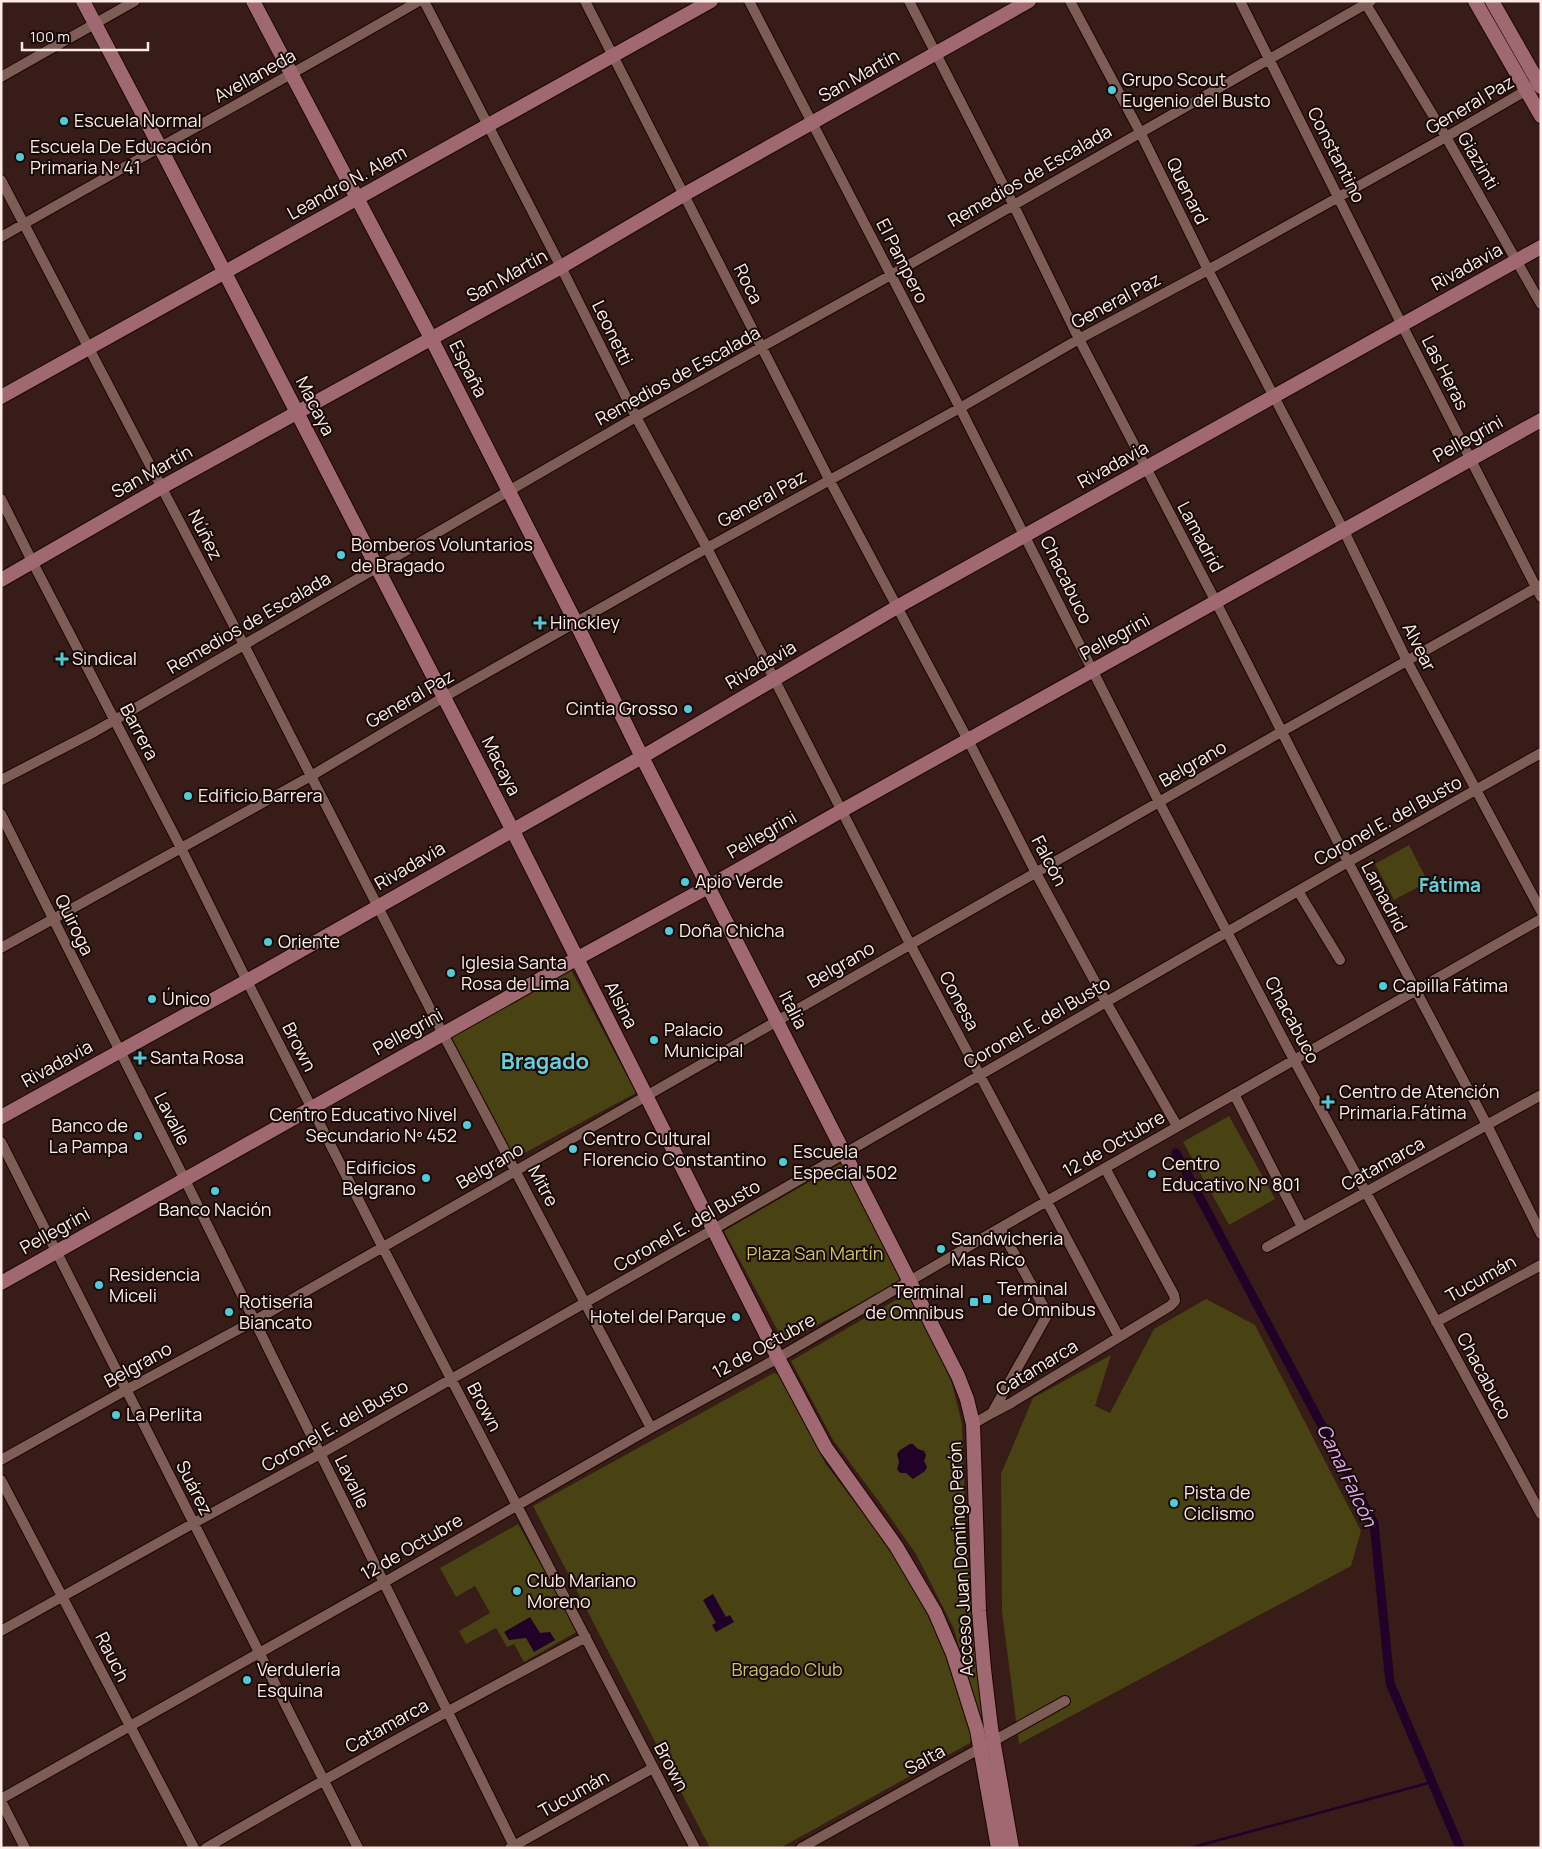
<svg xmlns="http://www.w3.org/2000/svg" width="1542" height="1849" viewBox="0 0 1542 1849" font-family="Manrope,sans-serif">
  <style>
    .green { fill: #494213 }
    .water { fill: #220129 }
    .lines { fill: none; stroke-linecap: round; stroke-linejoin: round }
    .stream { stroke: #220129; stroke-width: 2.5 }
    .canal { stroke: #220129; stroke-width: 9 }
    .minor-casing { stroke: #1d0503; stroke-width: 12 }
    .secondary-casing { stroke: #1d0503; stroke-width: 16 }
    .minor { stroke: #7e5d57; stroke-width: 10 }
    .secondary { stroke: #a06871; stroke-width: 14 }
    .poi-dot { fill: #52cbd8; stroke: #160a08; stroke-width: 2 }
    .labels { text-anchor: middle; stroke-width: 4; stroke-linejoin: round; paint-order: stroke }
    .street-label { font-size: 18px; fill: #ffebe7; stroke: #160a08 }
    .poi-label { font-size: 18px; fill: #ffebe7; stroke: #160a08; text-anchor: start }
    .park-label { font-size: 18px; fill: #d2c366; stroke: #160a08 }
    .neighbourhood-label { font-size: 19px; font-weight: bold; fill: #66d1dd; stroke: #160a08 }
    .water-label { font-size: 19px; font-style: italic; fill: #e5aaf1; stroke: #160a08 }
    .district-label { font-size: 22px; font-weight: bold; fill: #66d1dd; stroke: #160a08 }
  </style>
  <rect width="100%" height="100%" fill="#371c17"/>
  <path class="green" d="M1409,845L1428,882L1394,900L1375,864Z
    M571,970L636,1093L515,1158L450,1035Z
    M1229,1116L1275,1199L1229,1225L1183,1142Z
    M845,1161L904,1281L784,1342L724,1231Z
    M908,1293L935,1346L952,1383L962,1424L966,1533L977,1660L985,1724H982L979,1721L954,1629L916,1554L880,1503L833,1440L791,1361Z
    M1206,1299L1255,1325L1361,1531L1351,1566L1019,1744L1002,1611L1001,1474L1033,1398L1111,1355L1095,1406L1110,1413L1154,1329Z
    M774,1373L784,1376L825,1463L890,1549L944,1640L973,1731L970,1743L780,1848H710L533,1506Z
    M518,1524L578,1631L524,1662L514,1644L507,1647L496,1628L466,1644L459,1631L490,1613L475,1586L456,1597L440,1568Z"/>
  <path class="water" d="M910,1444H913L918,1449L924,1451L926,1455L924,1461L927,1467L925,1471L913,1479L906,1473H900L897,1469L899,1462L897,1454L900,1450Z
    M713,1594L726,1617L730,1615L734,1622L716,1632L712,1625L716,1623L703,1600Z
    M530,1617L540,1633L550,1632L555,1640L534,1652L526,1638L509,1640L504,1632Z"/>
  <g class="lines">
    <path class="stream" d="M1190,1848L1432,1782"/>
    <path class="canal" d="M1176,1153L1374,1523L1390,1683L1460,1848"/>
    <defs>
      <path id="minor" d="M424,1L561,267L636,417L707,548L910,944L1119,1337
        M585,1L830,481L968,740L1036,873L1106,1002L1177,1126
        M749,1L960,408L1159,802L1294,1060L1541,1514
        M909,1L1013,204L1079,339L1216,602L1348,862L1487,1125L1541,1234
        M1070,1L1140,132L1208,270L1344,531L1407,661L1541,911
        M1240,1L1402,325L1541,597
        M1364,1L1446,137L1541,304
        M1,77L135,1
        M1,180L244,645L443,1034L651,1428
        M1,237C140,157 280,82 419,1
        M1,499L33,563L181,848L247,981L382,1246L695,1848
        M1,780L94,732L636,417L891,275L1371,1
        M1,814C62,937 124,1060 186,1182C296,1404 404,1627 515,1848
        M1298,891L1340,960
        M1,948L311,776L444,697L707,548L960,408L1079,339L1208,270L1446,137L1532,87
        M1234,1094L1302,1227
        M1,1142L358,1848
        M1267,1247L1541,1095
        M1436,1322L1541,1265
        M992,1413L1011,1403L1170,1306L1175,1301L1174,1295L1105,1168
        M973,1424L992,1413L1046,1317V1311L1000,1228
        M1,1460L126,1390L254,1321L1281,732L1541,585
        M1,1480L194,1848
        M1,1631L194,1523L320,1454L714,1229L1348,862L1541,753
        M1,1799L383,1583L651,1428L778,1358L1000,1228L1541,919
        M1,1801L25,1848
        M206,1848C331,1775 458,1705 586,1637
        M510,1848L653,1768
        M801,1848L1065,1701"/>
      <path id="secondary" d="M83,1L160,147L512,829L778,1358L826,1448L896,1546L935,1612L953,1654L977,1730L998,1848
        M253,1L432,340L576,623L642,757L958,1376L967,1399L973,1424L979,1611L984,1669L991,1728L1012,1848
        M1475,1L1541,116
        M1492,1L1541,87
        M1,397L711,1
        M1,580L162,487L561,267L685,194L1029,1
        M1,1117L247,981L642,757L897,607L1541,247
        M1,1283L576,959L708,887L841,811L1541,420"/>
    </defs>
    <use href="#minor" class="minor-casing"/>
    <use href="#secondary" class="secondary-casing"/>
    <use href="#minor" class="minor"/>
    <use href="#secondary" class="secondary"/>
  </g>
  <g class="poi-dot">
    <circle cx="1112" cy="90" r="5"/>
    <circle cx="64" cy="121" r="5"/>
    <circle cx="20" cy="157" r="5"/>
    <circle cx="341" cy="555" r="5"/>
    <path d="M537.5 615.5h5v5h5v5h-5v5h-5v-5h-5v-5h5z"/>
    <path d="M59.5 651.5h5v5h5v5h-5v5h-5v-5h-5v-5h5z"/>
    <circle cx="688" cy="709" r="5"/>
    <circle cx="188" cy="796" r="5"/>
    <circle cx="685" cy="882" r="5"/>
    <circle cx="669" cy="931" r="5"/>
    <circle cx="268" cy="942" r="5"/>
    <circle cx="451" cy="973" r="5"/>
    <circle cx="1383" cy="986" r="5"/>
    <circle cx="152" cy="999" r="5"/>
    <circle cx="654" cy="1040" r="5"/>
    <path d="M137.5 1050.5h5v5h5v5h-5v5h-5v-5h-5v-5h5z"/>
    <path d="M1325.5 1094.5h5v5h5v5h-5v5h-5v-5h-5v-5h5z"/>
    <circle cx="467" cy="1125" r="5"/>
    <circle cx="138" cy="1136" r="5"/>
    <circle cx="573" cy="1149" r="5"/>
    <circle cx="783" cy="1162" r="5"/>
    <circle cx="1152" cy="1174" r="5"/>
    <circle cx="426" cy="1178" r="5"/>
    <circle cx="215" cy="1191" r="5"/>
    <circle cx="941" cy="1249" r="5"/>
    <circle cx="99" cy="1285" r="5"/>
    <rect x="982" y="1294" width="10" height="10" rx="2.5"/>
    <rect x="969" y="1297" width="10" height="10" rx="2.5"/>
    <circle cx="229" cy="1312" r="5"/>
    <circle cx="736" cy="1317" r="5"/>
    <circle cx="116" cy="1415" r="5"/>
    <circle cx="1174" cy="1503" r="5"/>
    <circle cx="517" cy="1591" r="5"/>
    <circle cx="247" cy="1680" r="5"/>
  </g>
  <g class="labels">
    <g class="street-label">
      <text transform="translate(255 76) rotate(-29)" y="6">Avellaneda</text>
      <text transform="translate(859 76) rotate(-29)" y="6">San Martín</text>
      <text transform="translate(1470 105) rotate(-30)" y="6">General Paz</text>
      <text transform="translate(1336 155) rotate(63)" y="6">Constantino</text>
      <text transform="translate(1478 161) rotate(60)" y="6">Giazinti</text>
      <text transform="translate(1030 176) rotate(-30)" y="6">Remedios de Escalada</text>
      <text transform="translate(347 183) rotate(-29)" y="6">Leandro N. Alem</text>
      <text transform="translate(1187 191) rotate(64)" y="6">Quenard</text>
      <text transform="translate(902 261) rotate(63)" y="6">El Pampero</text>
      <text transform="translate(1467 267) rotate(-29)" y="6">Rivadavia</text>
      <text transform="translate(507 276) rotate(-29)" y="6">San Martín</text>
      <text transform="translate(748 284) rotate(63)" y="6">Roca</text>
      <text transform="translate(1116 301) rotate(-28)" y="6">General Paz</text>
      <text transform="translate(612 333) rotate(64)" y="6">Leonetti</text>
      <text transform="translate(468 369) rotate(63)" y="6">España</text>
      <text transform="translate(1445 373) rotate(63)" y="6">Las Heras</text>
      <text transform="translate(678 376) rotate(-29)" y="6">Remedios de Escalada</text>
      <text transform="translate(315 406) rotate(63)" y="6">Macaya</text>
      <text transform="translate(1468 439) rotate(-29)" y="6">Pellegrini</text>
      <text transform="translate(1113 465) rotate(-29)" y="6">Rivadavia</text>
      <text transform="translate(152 472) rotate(-29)" y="6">San Martín</text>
      <text transform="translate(762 499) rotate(-29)" y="6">General Paz</text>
      <text transform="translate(205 535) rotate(63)" y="6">Núñez</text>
      <text transform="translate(1200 537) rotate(62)" y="6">Lamadrid</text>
      <text transform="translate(1066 580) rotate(64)" y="6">Chacabuco</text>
      <text transform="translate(249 623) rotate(-30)" y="6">Remedios de Escalada</text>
      <text transform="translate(1115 637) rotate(-29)" y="6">Pellegrini</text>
      <text transform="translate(1419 647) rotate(63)" y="6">Alvear</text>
      <text transform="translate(761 665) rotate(-30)" y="6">Rivadavia</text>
      <text transform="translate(410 699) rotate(-30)" y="6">General Paz</text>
      <text transform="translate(139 732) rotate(62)" y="6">Barrera</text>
      <text transform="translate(1193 764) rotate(-30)" y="6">Belgrano</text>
      <text transform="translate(501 766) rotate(63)" y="6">Macaya</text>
      <text transform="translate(1388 821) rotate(-29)" y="6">Coronel E. del Busto</text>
      <text transform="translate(762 835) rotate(-30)" y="6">Pellegrini</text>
      <text transform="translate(1049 861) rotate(62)" y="6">Falcón</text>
      <text transform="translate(410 866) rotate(-30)" y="6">Rivadavia</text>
      <text transform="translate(1384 897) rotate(62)" y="6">Lamadrid</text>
      <text transform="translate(74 925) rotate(64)" y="6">Quiroga</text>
      <text transform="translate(841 965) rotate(-30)" y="6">Belgrano</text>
      <text transform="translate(959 1001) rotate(62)" y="6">Conesa</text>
      <text transform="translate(621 1005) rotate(63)" y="6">Alsina</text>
      <text transform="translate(793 1010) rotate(63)" y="6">Italia</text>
      <text transform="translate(1292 1020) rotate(62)" y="6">Chacabuco</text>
      <text transform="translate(1037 1023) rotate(-30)" y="6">Coronel E. del Busto</text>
      <text transform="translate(408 1032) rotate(-29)" y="6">Pellegrini</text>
      <text transform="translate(299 1047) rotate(63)" y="6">Brown</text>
      <text transform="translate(57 1064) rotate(-29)" y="6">Rivadavia</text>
      <text transform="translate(172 1119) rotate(63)" y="6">Lavalle</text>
      <text transform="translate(1114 1144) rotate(-30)" y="6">12 de Octubre</text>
      <text transform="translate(1383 1164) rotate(-29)" y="6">Catamarca</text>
      <text transform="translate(490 1166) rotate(-30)" y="6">Belgrano</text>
      <text transform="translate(543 1186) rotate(62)" y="6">Mitre</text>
      <text transform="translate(687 1226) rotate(-30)" y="6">Coronel E. del Busto</text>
      <text transform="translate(55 1231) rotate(-29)" y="6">Pellegrini</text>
      <text transform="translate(1481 1279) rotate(-29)" y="6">Tucumán</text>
      <text transform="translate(764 1346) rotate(-29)" y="6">12 de Octubre</text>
      <text transform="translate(138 1365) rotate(-29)" y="6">Belgrano</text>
      <text transform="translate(1037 1368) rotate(-31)" y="6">Catamarca</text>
      <text transform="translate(1484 1376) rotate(62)" y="6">Chacabuco</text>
      <text transform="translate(484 1407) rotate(62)" y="6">Brown</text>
      <text transform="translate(335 1426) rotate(-30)" y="6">Coronel E. del Busto</text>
      <text transform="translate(352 1482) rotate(64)" y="6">Lavalle</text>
      <text transform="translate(194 1488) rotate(63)" y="6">Suárez</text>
      <text transform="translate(412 1547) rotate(-30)" y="6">12 de Octubre</text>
      <text transform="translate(961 1559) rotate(-93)" y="6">Acceso Juan Domingo Perón</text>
      <text transform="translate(112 1657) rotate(63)" y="6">Rauch</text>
      <text transform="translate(387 1726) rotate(-29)" y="6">Catamarca</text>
      <text transform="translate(925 1760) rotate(-29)" y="6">Salta</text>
      <text transform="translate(671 1767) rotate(62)" y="6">Brown</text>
      <text transform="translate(574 1794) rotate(-29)" y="6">Tucumán</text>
    </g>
    <g class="poi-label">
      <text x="1122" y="86">Grupo Scout<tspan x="1122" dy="21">Eugenio del Busto</tspan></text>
      <text x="74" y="127">Escuela Normal</text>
      <text x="30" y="153">Escuela De Educación<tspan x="30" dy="21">Primaria Nº 41</tspan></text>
      <text x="351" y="551">Bomberos Voluntarios<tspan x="351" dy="21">de Bragado</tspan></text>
      <text x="550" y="629">Hinckley</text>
      <text x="72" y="665">Sindical</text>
      <text x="678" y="715" text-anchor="end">Cintia Grosso</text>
      <text x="198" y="802">Edificio Barrera</text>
      <text x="695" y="888">Apio Verde</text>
      <text x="679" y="937">Doña Chicha</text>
      <text x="278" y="948">Oriente</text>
      <text x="461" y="969">Iglesia Santa<tspan x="461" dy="21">Rosa de Lima</tspan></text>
      <text x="1393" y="992">Capilla Fátima</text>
      <text x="162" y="1005">Único</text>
      <text x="664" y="1036">Palacio<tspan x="664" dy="21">Municipal</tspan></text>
      <text x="150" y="1064">Santa Rosa</text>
      <text x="1339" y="1098">Centro de Atención<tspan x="1339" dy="21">Primaria.Fátima</tspan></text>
      <text x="457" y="1121" text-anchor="end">Centro Educativo Nivel<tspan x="457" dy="21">Secundario Nº 452</tspan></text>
      <text x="128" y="1132" text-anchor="end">Banco de<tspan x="128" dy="21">La Pampa</tspan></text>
      <text x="583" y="1145">Centro Cultural<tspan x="583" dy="21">Florencio Constantino</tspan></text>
      <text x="793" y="1158">Escuela<tspan x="793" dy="21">Especial 502</tspan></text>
      <text x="1162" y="1170">Centro<tspan x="1162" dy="21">Educativo N° 801</tspan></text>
      <text x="416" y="1174" text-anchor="end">Edificios<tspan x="416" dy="21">Belgrano</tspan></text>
      <text x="215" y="1216" text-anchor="middle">Banco Nación</text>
      <text x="951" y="1245">Sandwicheria<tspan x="951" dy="21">Mas Rico</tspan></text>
      <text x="109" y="1281">Residencia<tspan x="109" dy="21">Miceli</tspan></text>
      <text x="997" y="1295">Terminal<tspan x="997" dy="21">de Ómnibus</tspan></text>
      <text x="964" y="1298" text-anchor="end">Terminal<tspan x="964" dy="21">de Omnibus</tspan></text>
      <text x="239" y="1308">Rotiseria<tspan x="239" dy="21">Biancato</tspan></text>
      <text x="726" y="1323" text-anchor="end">Hotel del Parque</text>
      <text x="126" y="1421">La Perlita</text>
      <text x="1184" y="1499">Pista de<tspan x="1184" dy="21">Ciclismo</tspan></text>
      <text x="527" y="1587">Club Mariano<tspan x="527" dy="21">Moreno</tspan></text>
      <text x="257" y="1676">Verdulería<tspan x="257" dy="21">Esquina</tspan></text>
    </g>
    <g class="park-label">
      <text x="815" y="1260">Plaza San Martín</text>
      <text x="787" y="1676">Bragado Club</text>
    </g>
    <g class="neighbourhood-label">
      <text x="1450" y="892">Fátima</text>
    </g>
    <g class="water-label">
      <text transform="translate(1347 1475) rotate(64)" y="7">Canal Falcón</text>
    </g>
    <g class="district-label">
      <text x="545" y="1069">Bragado</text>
    </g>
  </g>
  <rect width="1542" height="1849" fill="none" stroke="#ffebe7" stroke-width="5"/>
  <path d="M22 42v8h126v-8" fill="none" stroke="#ffebe7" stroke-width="2.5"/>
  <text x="30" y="42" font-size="15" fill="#ffebe7" stroke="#160a08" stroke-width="4" paint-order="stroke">100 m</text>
</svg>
